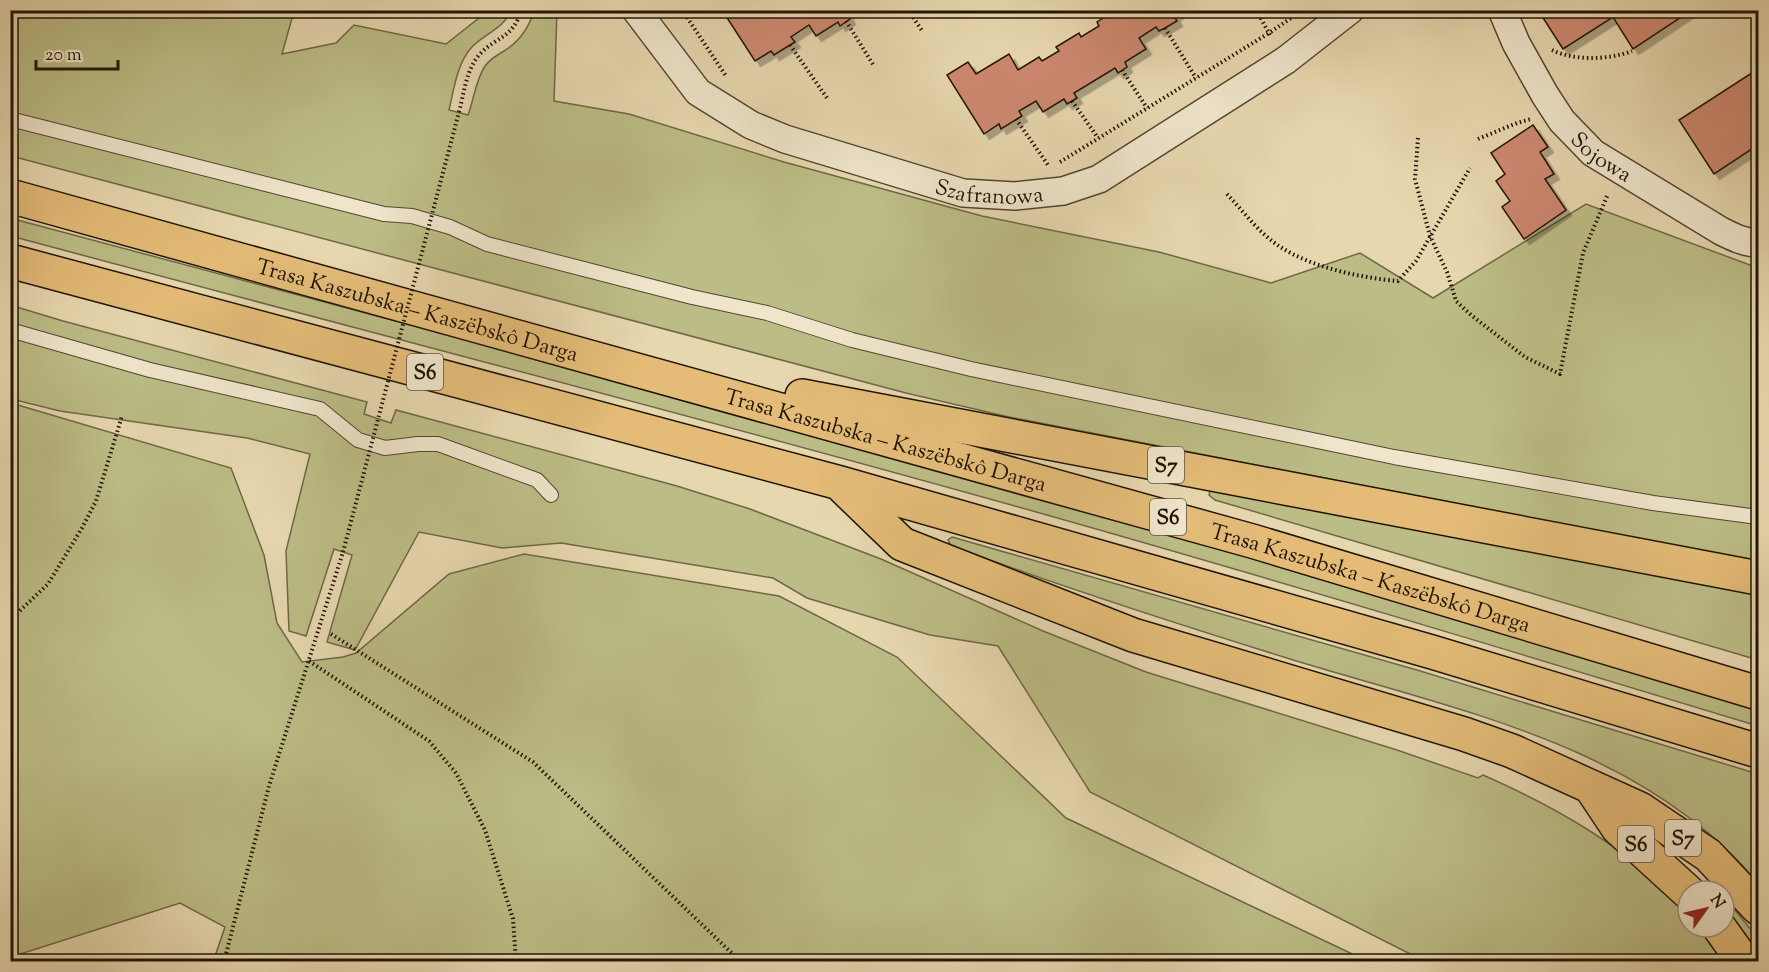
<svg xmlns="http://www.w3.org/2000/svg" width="1769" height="972" viewBox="0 0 1769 972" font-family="'Sorts Mill Goudy',serif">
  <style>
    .green { fill: #bcbd86; stroke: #6e6846; stroke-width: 1.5 }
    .building { fill: #cd8870; stroke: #201406; stroke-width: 1.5; filter: url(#shadow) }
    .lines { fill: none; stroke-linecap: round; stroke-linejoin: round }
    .lane-casing { stroke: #524530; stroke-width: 16 }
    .street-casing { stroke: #524530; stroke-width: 30 }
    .highway-casing { stroke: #201406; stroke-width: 36 }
    .path { stroke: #201406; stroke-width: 4; stroke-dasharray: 1.5 3; stroke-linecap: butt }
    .lane { stroke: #efe5cb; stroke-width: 14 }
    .street { stroke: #efe5cb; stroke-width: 27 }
    .highway { stroke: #e4bc78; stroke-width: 33 }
    .path-bridge { stroke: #201406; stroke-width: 4; stroke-dasharray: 1.5 3; stroke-linecap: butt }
    .labels { text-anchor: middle; stroke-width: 4.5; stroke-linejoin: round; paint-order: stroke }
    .shield { fill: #efe5cb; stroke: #5e5341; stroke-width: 1.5 }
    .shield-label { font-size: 21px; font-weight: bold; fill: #201406 }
    .street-label { font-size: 22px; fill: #201406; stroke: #efe5cb }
  </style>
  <defs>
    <filter id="shadow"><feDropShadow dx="5.5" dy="5.5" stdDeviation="0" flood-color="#0004"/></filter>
  </defs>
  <rect width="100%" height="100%" fill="#e7d7af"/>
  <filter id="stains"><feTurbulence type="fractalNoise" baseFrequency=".00333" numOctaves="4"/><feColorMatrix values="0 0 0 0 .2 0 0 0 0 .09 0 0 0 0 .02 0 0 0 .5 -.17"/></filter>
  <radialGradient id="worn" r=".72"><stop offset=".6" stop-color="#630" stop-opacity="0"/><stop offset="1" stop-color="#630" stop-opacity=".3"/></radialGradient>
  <path class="green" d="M10,11H294L282,54L336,43L354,25L446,44L488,11H511C503,29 484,34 471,48C457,64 454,89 449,110L468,115C474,99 476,79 485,66C490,59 497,55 504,51C519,42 529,27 534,11H557L554,101L629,114L784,162L982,216L1159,252L1271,283L1360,253L1433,298L1586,204L1758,268V562L1009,417L906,393L11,156Z
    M10,218L553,363L1257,558L1758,708V726C1511,651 1264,576 1015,506C681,412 345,326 11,236Z
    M10,305L63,321L367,402L364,414L391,423L396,410L677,486L750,509L881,559L1043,631L1146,672L1397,750L1478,778L1483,775C1560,809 1629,849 1688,911V927H1702L1728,961H1424L1090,792L998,646L930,635L807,598L773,578L561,543L502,548L419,532L355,650L327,642L352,555L334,549L306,636L289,631L286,551L310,454L247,438L60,411L11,399Z
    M11,403L231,468L264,555L277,623L302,662L343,657L356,653L449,574L524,554L779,596L897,657L1066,818L1367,961L213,962L225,927L180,903L11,957Z
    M1210,491H1215L1758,595V660L1215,500L1209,495Z
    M952,537L1417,670L1758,774V883C1642,744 1455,710 1290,659C1177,624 1065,588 954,547L950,544L948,540Z
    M1724,897L1758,938V960L1724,913Z"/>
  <path class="building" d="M722,10H853L847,14L850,19L840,26L838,22L816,36L809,25L791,37L795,42L790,45L774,55L771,51L755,61Z
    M1115,10H1183L1174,16L1177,21L1165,28L1159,31L1156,27L1139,38L1146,49L1125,62L1127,67L1118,73L1115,68L1074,93L1077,98L1067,104L1064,99L1043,112L1036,101L1019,111L1022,116L1001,129L999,124L984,134L947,75L968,62L976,74L1009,54L1018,70L1039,57L1042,61L1059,51L1056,47L1079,33L1081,37L1099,26L1097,22Z
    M1538,10H1692L1633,49L1613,17L1563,49Z
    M1758,69V145L1714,174L1679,120Z
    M1533,125L1548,147L1540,152L1554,174L1545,179L1566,210L1524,239L1502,207L1510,201L1496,181L1505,174L1491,153Z"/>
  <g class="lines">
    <defs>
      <path id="lane" d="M10,119L384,214L412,216L450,227L487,244L692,297L767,313L852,340L971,369L1394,457L1653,503L1758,517
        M10,330L150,370L320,409L358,440L385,448L418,444H438L537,480L551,495"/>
      <g id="street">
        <path id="s1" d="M636,10L698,92L751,125L785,139L963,193L1015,196L1063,191L1099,179L1286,60L1350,10"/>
        <path id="s2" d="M1502,10L1516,43L1545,95L1562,121L1593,153L1721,231C1733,237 1745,243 1758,243"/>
      </g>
      <g id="highway">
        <path id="s3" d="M10,196L1252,541L1758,693"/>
        <path d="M10,261L840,483L1432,652L1758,751"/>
        <path d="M802,396L1758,578"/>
        <path d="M843,487L902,544L1133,635L1464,734L1512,751L1640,809L1708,855L1758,908"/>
        <path d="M1592,789L1618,828L1688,892"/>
        <path d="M1719,927L1744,962"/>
      </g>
    </defs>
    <use href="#lane" class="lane-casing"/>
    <use href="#street" class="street-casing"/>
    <use href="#highway" class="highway-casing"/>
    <path class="path" d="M682,10L726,76
      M908,10L923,32
      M846,21L874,66
      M1165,28L1196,78
      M1270,35L1269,33L1294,16
      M790,45L827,98
      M1552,50C1574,61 1609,60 1632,51
      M1122,70L1147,108
      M1072,101L1098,138
      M459,112C464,94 466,69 480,54C498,35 511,40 522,10
      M1016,119L1048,165
      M1418,138L1415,179L1430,236L1447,272L1456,301L1471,315L1525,357L1560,374L1583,253L1608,194
      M1478,139L1517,123L1531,119
      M1060,162L1269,33L1256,10
      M1227,194C1243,211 1259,233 1279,246C1310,267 1361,278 1398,281L1416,261L1470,168
      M10,620L48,584L82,528L96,501L122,416
      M331,634L533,762L741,962
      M309,661L429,741L456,773L485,830L513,919L516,962
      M224,962L269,786L343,552"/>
    <use href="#lane" class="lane"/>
    <use href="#street" class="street"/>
    <use href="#highway" class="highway"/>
    <path class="path-bridge" d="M343,552L459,112"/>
  </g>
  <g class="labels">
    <g class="shield">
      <rect x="407" y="354" width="36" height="36" rx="4.5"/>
      <rect x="1148" y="447" width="36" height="36" rx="4.5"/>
      <rect x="1150" y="499" width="36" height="36" rx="4.5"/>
      <rect x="1665" y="820" width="36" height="36" rx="4.5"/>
      <rect x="1618" y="826" width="36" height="36" rx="4.5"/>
    </g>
    <g class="shield-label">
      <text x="425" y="379">S6</text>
      <text x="1166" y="472">S7</text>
      <text x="1168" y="524">S6</text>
      <text x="1683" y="845">S7</text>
      <text x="1636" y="851">S6</text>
    </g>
    <g class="street-label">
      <text dy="8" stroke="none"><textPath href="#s2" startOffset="180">Sojowa</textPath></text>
      <text dy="8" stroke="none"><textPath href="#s1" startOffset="414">Szafranowa</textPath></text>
      <text dy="8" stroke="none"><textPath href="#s3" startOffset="423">Trasa Kaszubska – Kaszëbskô Darga</textPath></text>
      <text dy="8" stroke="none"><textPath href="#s3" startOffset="909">Trasa Kaszubska – Kaszëbskô Darga</textPath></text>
      <text dy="8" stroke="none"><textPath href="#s3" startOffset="1413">Trasa Kaszubska – Kaszëbskô Darga</textPath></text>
    </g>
  </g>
  <rect width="1769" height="972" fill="none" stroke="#e7d7af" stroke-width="36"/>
  <rect x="12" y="12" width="1745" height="948" fill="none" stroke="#201406" stroke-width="3"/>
  <rect x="18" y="18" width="1733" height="936" fill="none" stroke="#201406" stroke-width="1.5"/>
  <g transform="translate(1706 909) rotate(56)"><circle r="28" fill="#efe5cb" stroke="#9c917c" stroke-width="1.5"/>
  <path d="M0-4.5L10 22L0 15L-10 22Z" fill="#8f2418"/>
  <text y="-9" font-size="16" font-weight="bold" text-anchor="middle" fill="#201406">N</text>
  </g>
  <path d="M36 60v9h82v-9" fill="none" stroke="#201406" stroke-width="3"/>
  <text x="45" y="60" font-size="18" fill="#201406" stroke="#efe5cb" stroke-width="4.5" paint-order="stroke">20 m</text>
  <rect width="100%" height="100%" filter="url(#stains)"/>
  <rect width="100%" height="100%" fill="url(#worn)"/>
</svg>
